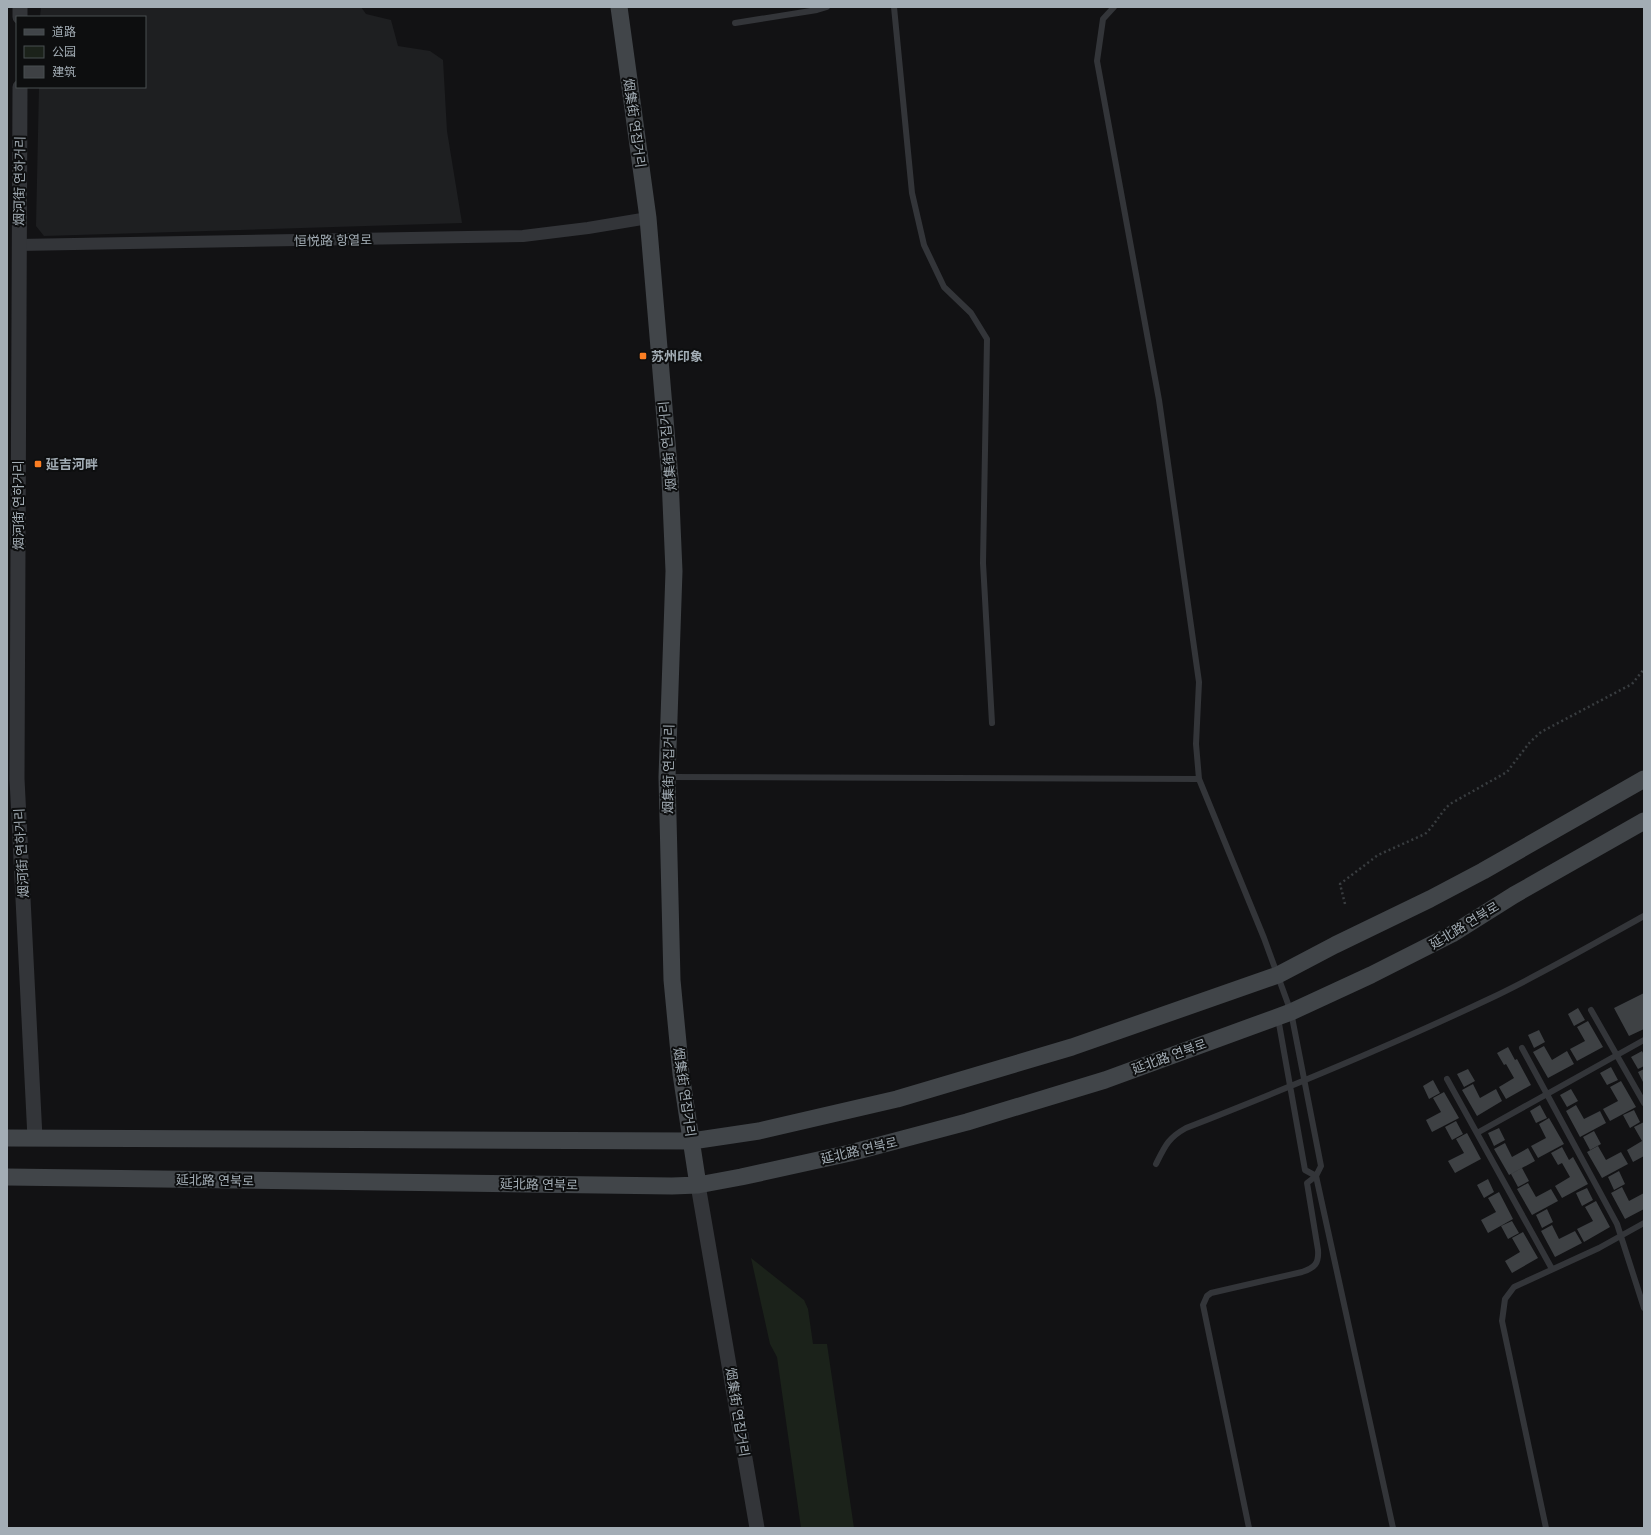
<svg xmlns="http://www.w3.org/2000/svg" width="1651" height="1535" viewBox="0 0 1651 1535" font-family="Roboto,'Noto Sans SC','Noto Sans KR',sans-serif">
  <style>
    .built { fill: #1e1f21 }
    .green { fill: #1b221a }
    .building { fill: #3e4144 }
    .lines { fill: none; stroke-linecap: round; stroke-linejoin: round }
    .path { stroke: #393d40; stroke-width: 2.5; stroke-dasharray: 2 3; stroke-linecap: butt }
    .service { stroke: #333539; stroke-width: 6 }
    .minor { stroke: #333539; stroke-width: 12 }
    .tertiary { stroke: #333539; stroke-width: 15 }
    .secondary { stroke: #414549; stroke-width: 17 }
    .poi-dot { fill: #fb7e23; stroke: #0d0e0f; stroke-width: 1.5 }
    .labels { text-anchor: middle; stroke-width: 4; stroke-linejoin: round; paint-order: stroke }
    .street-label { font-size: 13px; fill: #a3adb5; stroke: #0d0e0f }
    .poi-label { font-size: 13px; font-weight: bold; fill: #a3adb5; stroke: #0d0e0f; text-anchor: start }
  </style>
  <rect width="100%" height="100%" fill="#121214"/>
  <path class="built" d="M41,7H361L366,14L391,20L398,46L430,51L443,60L447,131L462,223L44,236L36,226L39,87H145V17H40Z"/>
  <path class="green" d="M751,1258L804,1300L808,1309L813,1344H827L854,1528H801L777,1357L770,1344Z"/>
  <path class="building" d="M1644,993V1029L1629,1036L1614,1008Z
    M1578,1008L1585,1020L1574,1026L1568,1014Z
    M1588,1021L1603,1047L1577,1061L1570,1049L1585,1041L1577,1027Z
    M1539,1030L1545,1042L1534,1048L1528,1035Z
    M1544,1046L1552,1060L1567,1051L1574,1064L1548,1078L1533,1052Z
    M1508,1047L1515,1060L1517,1059L1531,1085L1506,1099L1499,1087L1514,1078L1506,1064L1504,1065L1497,1053Z
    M1642,1051L1644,1055V1066L1638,1069L1631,1057Z
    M1611,1067L1618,1080L1607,1085L1600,1073Z
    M1468,1069L1475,1081L1464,1087L1457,1074Z
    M1644,1069V1084L1638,1072Z
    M1433,1080L1440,1093L1429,1099L1423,1086Z
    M1621,1081L1636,1107L1610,1121L1603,1109L1618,1101L1610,1087Z
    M1473,1084L1480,1098L1496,1089L1502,1101L1477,1116L1462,1090Z
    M1571,1089L1578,1101L1567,1107L1560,1095Z
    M1444,1092L1459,1118L1432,1132L1426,1120L1441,1112L1433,1098Z
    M1540,1105L1547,1118L1536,1123L1530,1111Z
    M1576,1105L1584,1119L1600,1111L1606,1123L1580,1137L1566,1111Z
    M1634,1110L1640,1122L1630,1128L1623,1115Z
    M1549,1118L1564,1144L1538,1158L1531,1146L1546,1138L1539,1124Z
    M1456,1121L1463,1134L1452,1140L1445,1127Z
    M1644,1122V1156L1633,1162L1627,1150L1642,1141L1634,1127Z
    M1499,1128L1505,1140L1494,1146L1488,1133Z
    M1594,1131L1601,1144L1590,1150L1583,1137Z
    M1467,1133L1481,1159L1455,1173L1448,1161L1464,1153L1456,1139Z
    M1505,1143L1512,1157L1528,1148L1535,1161L1509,1175L1494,1149Z
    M1598,1146L1606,1160L1621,1152L1628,1164L1602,1178L1587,1152Z
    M1562,1147L1569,1160L1573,1157L1588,1184L1562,1198L1555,1186L1570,1177L1562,1163L1558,1165L1551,1153Z
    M1522,1168L1529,1181L1518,1187L1511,1174Z
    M1619,1171L1625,1184L1614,1190L1608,1177Z
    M1488,1179L1494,1192L1484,1198L1477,1185Z
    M1528,1183L1536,1197L1551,1189L1558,1201L1532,1215L1517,1189Z
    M1622,1187L1629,1201L1644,1193V1209L1625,1219L1611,1193Z
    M1587,1188L1593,1200L1582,1206L1576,1193Z
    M1499,1192L1513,1219L1488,1233L1481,1220L1496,1212L1488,1198Z
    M1596,1201L1610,1227L1584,1242L1577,1229L1593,1221L1585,1207Z
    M1547,1209L1553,1222L1542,1228L1536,1215Z
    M1512,1221L1519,1233L1508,1239L1501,1226Z
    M1552,1225L1559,1239L1575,1231L1582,1243L1555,1257L1541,1231Z
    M1523,1232L1538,1258L1512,1273L1505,1261L1520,1252L1512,1238Z"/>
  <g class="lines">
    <path class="path" d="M1345,904L1340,884L1378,855L1425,834C1435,825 1440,813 1450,804L1507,772L1530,742L1541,732L1632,684L1644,669"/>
    <path class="service" d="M894,7L912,193L924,245L944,287L971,313L987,339L983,563L992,723
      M1114,7L1103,19L1097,61L1159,400L1199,682L1196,744L1199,779L1264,938L1291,1012L1321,1166L1316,1176L1305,1170L1278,1018
      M735,23L817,10L827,7
      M669,777L1199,779
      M1591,1010L1644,1103
      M1522,1048L1617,1224L1644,1308
      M1447,1079L1552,1269
      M1477,1133L1644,1040
      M1156,1164C1165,1146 1168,1138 1186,1128C1288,1088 1390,1046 1489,999C1542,974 1593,944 1644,916
      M1249,1528L1203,1305L1207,1296L1211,1293L1302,1272C1315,1268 1319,1263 1318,1250L1307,1183L1316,1176L1393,1528
      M1546,1528L1502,1321L1505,1299L1514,1287L1599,1248L1644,1223"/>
    <path class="minor" d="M18,245L523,236L588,228L648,218"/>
    <path class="tertiary" d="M20,17V7
      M20,87L17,779L35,1138
      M698,1185L757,1528"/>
    <path class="secondary" d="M619,7L648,218L670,478L674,571L667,777L672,980L681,1074L698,1185
      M7,1138L692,1141L759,1131L897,1099L1072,1047L1278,975L1335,945L1430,899L1483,871L1644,779
      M7,1177L672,1186L698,1185L741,1177L850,1153L967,1122L1105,1080L1291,1012L1371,975L1452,934L1514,895L1644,821"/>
  </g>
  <g class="poi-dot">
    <rect x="639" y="352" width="8" height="8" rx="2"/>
    <rect x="34" y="460" width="8" height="8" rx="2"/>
  </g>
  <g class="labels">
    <g class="street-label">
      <text transform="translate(635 123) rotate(82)" y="5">烟集街 연집거리</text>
      <text transform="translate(19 181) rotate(-89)" y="5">烟河街 연하거리</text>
      <text transform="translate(333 240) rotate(-1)" y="5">恒悦路 항열로</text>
      <text transform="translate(667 446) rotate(-95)" y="5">烟集街 연집거리</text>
      <text transform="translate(18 505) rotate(-90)" y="5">烟河街 연하거리</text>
      <text transform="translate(668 769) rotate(-89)" y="5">烟集街 연집거리</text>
      <text transform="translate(21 853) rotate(-93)" y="5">烟河街 연하거리</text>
      <text transform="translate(1464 925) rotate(-31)" y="5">延北路 연북로</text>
      <text transform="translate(1169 1056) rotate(-20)" y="5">延北路 연북로</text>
      <text transform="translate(685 1092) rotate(82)" y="5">烟集街 연집거리</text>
      <text transform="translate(859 1150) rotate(-13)" y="5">延北路 연북로</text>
      <text transform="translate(215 1180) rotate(1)" y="5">延北路 연북로</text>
      <text transform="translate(539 1184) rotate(1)" y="5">延北路 연북로</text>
      <text transform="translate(738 1412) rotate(81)" y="5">烟集街 연집거리</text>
    </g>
    <g class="poi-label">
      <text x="651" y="361">苏州印象</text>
      <text x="46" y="469">延吉河畔</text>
    </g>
  </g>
  <rect width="1651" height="1535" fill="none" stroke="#a3adb5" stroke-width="16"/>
  <rect x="16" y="16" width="130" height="72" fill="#0d0e0f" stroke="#494e51"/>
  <rect x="24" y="29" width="20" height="6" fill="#414549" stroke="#494e51"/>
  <text x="52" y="36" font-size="12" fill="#a3adb5">道路</text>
  <rect x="24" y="46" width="20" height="12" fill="#1b221a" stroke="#494e51"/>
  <text x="52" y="56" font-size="12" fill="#a3adb5">公园</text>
  <rect x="24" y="66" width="20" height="12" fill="#3e4144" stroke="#494e51"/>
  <text x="52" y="76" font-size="12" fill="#a3adb5">建筑</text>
</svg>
